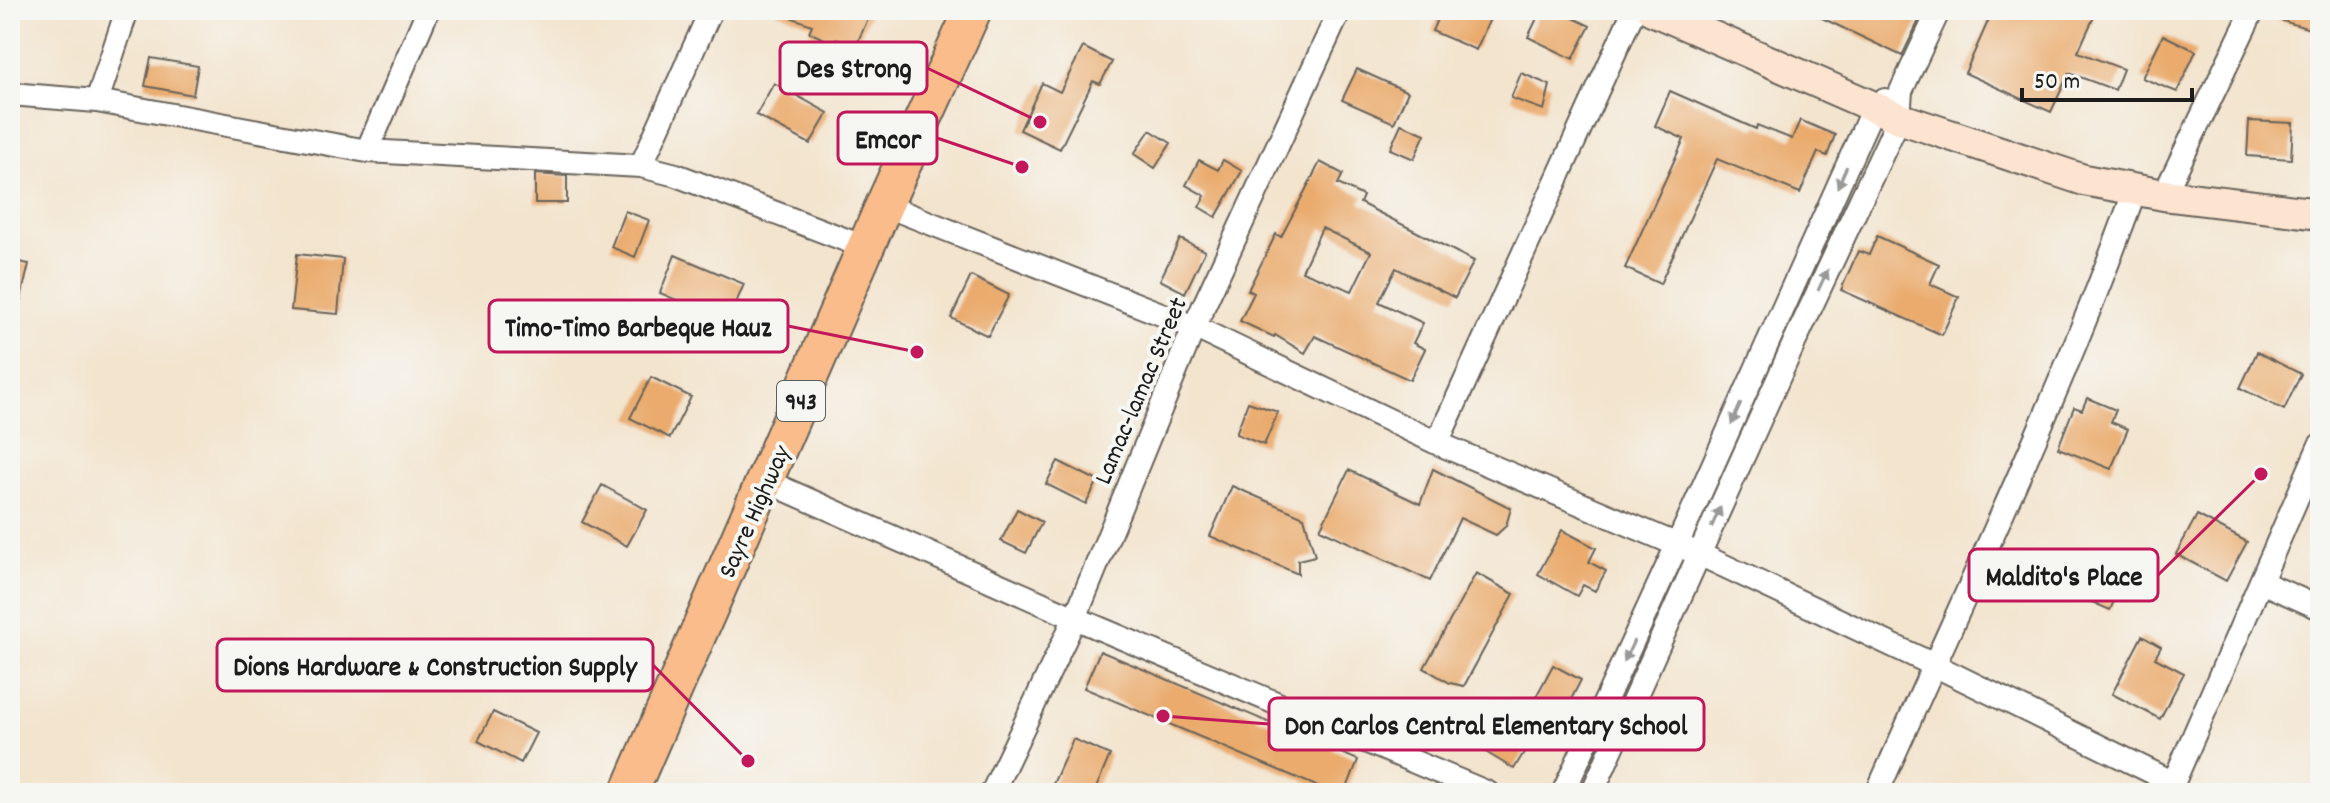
<svg xmlns="http://www.w3.org/2000/svg" width="2330" height="803" viewBox="0 0 2330 803" font-family="Dekko,sans-serif">
  <style>
    .building { fill: #eaab6d; fill-rule: evenodd }
    .lines { fill: none; stroke-linecap: round; stroke-linejoin: round }
    .minor-casing { stroke: #67625a; stroke-width: 26 }
    .secondary-casing { stroke: #67625a; stroke-width: 34 }
    .trunk-casing { stroke: #67625a; stroke-width: 40 }
    .minor { stroke: #fff; stroke-width: 22 }
    .secondary { stroke: #fde4d0; stroke-width: 30 }
    .trunk { stroke: #f9bc8a; stroke-width: 36 }
    .oneway { fill: #999 }
    .labels { text-anchor: middle; stroke-width: 8; stroke-linejoin: round; paint-order: stroke }
    .shield { fill: #f6f6f2; stroke: #5d5d5c; stroke-width: 2 }
    .shield-label { font-size: 24px; font-weight: bold; fill: #1c1c1c }
    .street-label { font-size: 26px; fill: #1c1c1c; stroke: #f6f6f2 }
    .leader { fill: none; stroke: #c2185b; stroke-width: 3 }
    .callout-dot { fill: #c2185b; stroke: #f6f6f2; stroke-width: 3 }
    .callout { fill: #f6f6f2; stroke: #c2185b; stroke-width: 3 }
    .callout-label { font-size: 28px; text-anchor: middle; font-weight: bold; fill: #1c1c1c }
  </style>
  <rect width="100%" height="100%" fill="#f6f6f2"/>
  <filter id="ink" filterUnits="userSpaceOnUse"><feTurbulence type="fractalNoise" baseFrequency=".0125" numOctaves="2"/><feDisplacementMap in="SourceGraphic" scale="16" xChannelSelector="R" yChannelSelector="G"/><feConvolveMatrix kernelMatrix="1 2 1 2 8 2 1 2 1" color-interpolation-filters="sRGB"/></filter>
  <filter id="wash" filterUnits="userSpaceOnUse"><feTurbulence type="fractalNoise" baseFrequency=".006" numOctaves="4" result="noise"/><feDisplacementMap in="SourceGraphic" scale="32" xChannelSelector="R" yChannelSelector="G"/><feGaussianBlur stdDeviation="1.8" result="paint"/><feColorMatrix in="noise" values="0 0 0 0 0 0 0 0 0 0 0 0 0 0 0 0 0 1.4 0 .05"/><feComposite in="paint" operator="in"/></filter>
  <g filter="url(#wash)">
    <rect width="100%" height="100%" fill="#f3e4ce"/>
    <g id="blocks">
      <path class="building" d="M777,10H872L855,48L836,39L834,44L809,32L812,25L777,12Z
        M1441,10H1494L1476,50L1432,31Z
        M1541,10H1557L1590,26L1573,59L1528,37Z
        M1805,10H1924L1902,56Z
        M1993,10H2097L2078,52L2123,69L2115,90L2069,73L2051,112L1965,73Z
        M2267,10H2320V32L2266,16Z
        M2163,35L2196,51L2177,92L2142,78Z
        M1083,47L1112,62L1100,84L1093,81L1060,149L1020,130L1042,83L1060,92Z
        M151,58L198,66L193,95L145,86Z
        M1357,69L1408,92L1394,123L1342,100Z
        M1521,73L1550,85L1544,110L1511,98Z
        M774,83L828,113L810,144L756,115Z
        M1670,91L1756,129L1757,125L1792,139L1800,120L1835,135L1827,156L1818,152L1800,193L1717,159L1660,284L1625,268L1684,139L1655,126Z
        M2249,121L2293,123L2291,159L2247,156Z
        M1401,124L1425,134L1414,159L1390,149Z
        M1150,130L1171,143L1155,168L1134,154Z
        M1199,160L1218,170L1223,160L1242,171L1216,217L1199,207L1205,196L1186,185Z
        M1320,162L1343,174L1338,184L1363,196L1360,203L1474,261L1455,298L1396,268L1379,302L1423,323L1413,343L1425,349L1410,380L1315,336L1305,353L1275,335L1274,337L1240,321L1254,293L1248,290L1276,234L1281,237ZM1322,228L1371,252L1352,291L1302,271Z
        M535,174L567,176V203H535Z
        M625,211L649,220L635,257L611,247Z
        M1877,236L1939,264L1930,284L1959,297L1942,335L1841,290L1858,251L1869,255Z
        M1180,239L1205,251L1185,293L1160,280Z
        M297,254L343,259L338,314L291,310Z
        M675,255L744,284L728,322L660,293Z
        M10,260L29,264L17,315L10,314Z
        M971,276L1009,295L988,336L951,318Z
        M2257,352L2301,374L2284,410L2240,388Z
        M651,377L691,397L670,438L630,418Z
        M2087,398L2116,410L2111,422L2128,429L2111,469L2058,448L2074,407L2082,410Z
        M1248,402L1278,412L1264,445L1236,434Z
        M1058,461L1098,481L1086,504L1046,484Z
        M1433,469L1511,508L1506,526L1496,535L1460,518L1430,581L1320,529L1349,470L1420,504Z
        M602,485L647,510L627,546L582,522Z
        M1232,486L1304,517L1315,556L1298,560V574L1210,536Z
        M1017,509L1042,522L1026,553L1001,541Z
        M2197,515L2247,542L2226,581L2176,554Z
        M1562,530L1596,548L1589,562L1606,571L1595,591L1583,585L1577,596L1538,574Z
        M2088,550L2129,568L2110,610L2069,592Z
        M1476,573L1514,594L1464,686L1450,683L1424,668Z
        M2142,636L2161,647L2155,658L2184,673L2160,719L2112,694Z
        M1100,651L1358,760L1345,793H1333L1084,688Z
        M1553,665L1581,680L1556,729L1542,722L1514,769L1459,736L1475,709L1499,723L1507,709L1524,719Z
        M493,712L536,733L521,763L478,741Z
        M1073,739L1110,755L1094,793H1049Z"/>
    </g>
  </g>
  <g filter="url(#ink)">
    <use href="#blocks" fill-opacity="0" stroke="#67625a" stroke-width="2"/>
    <g class="lines">
      <defs>
        <path id="minor" d="M10,94L97,101L367,151L641,166L676,175L867,248
          M97,101L127,10
          M367,151L428,10
          M641,166L711,10
          M2164,195L2253,10
          M884,205L1194,327L1437,443L1699,554L1934,665L2174,783
          M1437,443L1634,10
          M766,481L1075,618L1488,793
          M2261,582L2320,608
          M992,793L1075,618L1194,327L1340,10
          M1563,793L1677,545L1874,106L1885,100
          M1592,793L1796,339L1899,118L1901,91L1939,10
          M1877,793C1965,593 2061,395 2135,190
          M2169,793L2320,445"/>
        <path id="secondary" d="M1652,10L1899,118L2084,180L2164,195L2320,214"/>
        <path id="trunk" d="M629,793L884,205L973,10"/>
      </defs>
      <use href="#minor" class="minor-casing"/>
      <use href="#secondary" class="secondary-casing"/>
      <use href="#trunk" class="trunk-casing"/>
      <use href="#minor" class="minor"/>
      <use href="#secondary" class="secondary"/>
      <use href="#trunk" class="trunk"/>
    </g>
    <defs><path id="oneway-solid" d="M-6-.8H1V-3.2L6.5 0L1 3.2V.8H-6Z" transform="scale(2)"/></defs>
    <g class="oneway">
      <use href="#oneway-solid" transform="translate(1842 177) rotate(114)"/>
      <use href="#oneway-solid" transform="translate(1823 280) rotate(-65)"/>
      <use href="#oneway-solid" transform="translate(1736 414) rotate(114)"/>
      <use href="#oneway-solid" transform="translate(1716 517) rotate(-66)"/>
      <use href="#oneway-solid" transform="translate(1629 651) rotate(115)"/>
    </g>
  </g>
  <g class="labels">
    <rect class="shield" x="777" y="381" width="48" height="40" rx="6"/>
    <g class="shield-label">
      <text x="801" y="409">943</text>
    </g>
    <g class="street-label">
      <text transform="translate(1139 390) rotate(-67)" y="9">Lamac-lamac Street</text>
      <text transform="translate(753 511) rotate(-66)" y="9">Sayre Highway</text>
    </g>
  </g>
  <path class="leader" d="M1040 122L927 68M1022 167L937 138M917 352L788 326M2261 474L2158 575M748 761L653 665M1163 716L1269 724"/>
  <g class="callout-dot">
    <circle cx="1040" cy="122" r="8"/>
    <circle cx="1022" cy="167" r="8"/>
    <circle cx="917" cy="352" r="8"/>
    <circle cx="2261" cy="474" r="8"/>
    <circle cx="748" cy="761" r="8"/>
    <circle cx="1163" cy="716" r="8"/>
  </g>
  <g class="callout">
    <rect x="780" y="42" width="147" height="52" rx="8"/>
    <rect x="838" y="112" width="99" height="52" rx="8"/>
    <rect x="489" y="300" width="299" height="52" rx="8"/>
    <rect x="1969" y="549" width="189" height="52" rx="8"/>
    <rect x="217" y="639" width="436" height="52" rx="8"/>
    <rect x="1269" y="698" width="435" height="52" rx="8"/>
  </g>
  <g class="callout-label">
    <text x="854" y="77">Des Strong</text>
    <text x="888" y="148">Emcor</text>
    <text x="638" y="336">Timo-Timo Barbeque Hauz</text>
    <text x="2064" y="585">Maldito's Place</text>
    <text x="435" y="675">Dions Hardware &amp; Construction Supply</text>
    <text x="1486" y="734">Don Carlos Central Elementary School</text>
  </g>
  <rect width="2330" height="803" fill="none" stroke="#f6f6f2" stroke-width="40"/>
  <path d="M2022 88v12h170v-12" fill="none" stroke="#1c1c1c" stroke-width="4"/>
  <text x="2034" y="88" font-size="24" fill="#1c1c1c" stroke="#f6f6f2" stroke-width="6" paint-order="stroke">50 m</text>
</svg>
